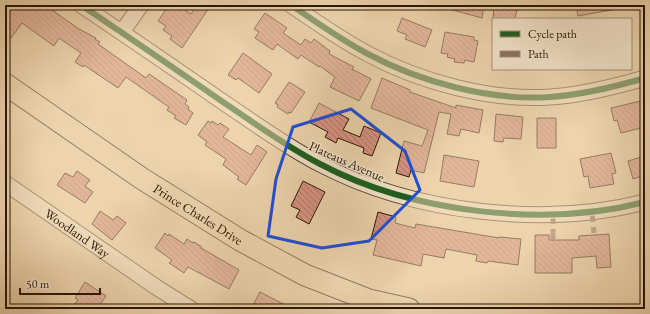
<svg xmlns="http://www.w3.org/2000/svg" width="650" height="314" viewBox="0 0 650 314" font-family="'EB Garamond',serif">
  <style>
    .building { fill: url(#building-back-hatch); stroke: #271505 }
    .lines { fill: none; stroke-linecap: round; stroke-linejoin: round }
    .minor-casing { stroke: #58452f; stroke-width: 17 }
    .highway-casing { stroke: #271505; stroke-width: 23 }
    .minor { stroke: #f3e3ca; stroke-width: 15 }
    .highway { stroke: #edd4ad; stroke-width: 21 }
    .quiet { stroke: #8d6e63; stroke-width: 5; stroke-dasharray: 10 5; stroke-linecap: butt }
    .cycleway-casing { stroke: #f3e3ca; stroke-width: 8 }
    .cycleway { stroke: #1b5e20; stroke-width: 6 }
    .marked { fill: none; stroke: #1d4ed8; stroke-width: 3; stroke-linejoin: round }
    .labels { text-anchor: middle; stroke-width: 3; stroke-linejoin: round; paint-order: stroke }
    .street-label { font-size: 13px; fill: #271505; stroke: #f3e3ca }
  </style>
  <defs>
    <pattern id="building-back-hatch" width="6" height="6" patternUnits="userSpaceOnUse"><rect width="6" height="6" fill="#d79384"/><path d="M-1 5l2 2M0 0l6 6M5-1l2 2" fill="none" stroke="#ae776a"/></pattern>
  </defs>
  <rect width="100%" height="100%" fill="#edd4ad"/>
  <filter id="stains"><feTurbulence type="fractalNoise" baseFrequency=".005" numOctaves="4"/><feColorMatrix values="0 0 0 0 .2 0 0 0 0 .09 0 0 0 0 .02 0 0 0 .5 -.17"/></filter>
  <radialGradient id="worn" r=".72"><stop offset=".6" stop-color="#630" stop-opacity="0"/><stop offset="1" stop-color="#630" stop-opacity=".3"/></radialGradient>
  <path class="building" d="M5,5H45L79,29L96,38L95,39L100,42L98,44L146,78L149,74L187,100L185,104L189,107L188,109L193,113L186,125L174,118L176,116L167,110L169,107L126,77L118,88L84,65L83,67L75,62L81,53L59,38L54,46L22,23L11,38L5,34L10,26L5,23Z
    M169,5H178L191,14L197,5H211L182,48L170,39L172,36L163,30L166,26L158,21Z
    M445,5H484L482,18L445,8Z
    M494,5H509L508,8L517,9L515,19H493Z
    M576,5H617V9L578,16Z
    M265,13L287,28L283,33L301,45L305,39L311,43L314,39L330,51L329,54L354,67L352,69L371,79L359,101L330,87L335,77L320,66L319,67L301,55L298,59L277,44L273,50L255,38L259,32L254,29Z
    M402,18L432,30L425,47L405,39L407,35L397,31Z
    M445,32L474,37V40L478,41L474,62L465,60L464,63L454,62L455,59L447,57L448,54L441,53Z
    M243,53L272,74L259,93L238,78L236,80L228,75Z
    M382,78L410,90V92L456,108V105L483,110L479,133L461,129L459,136L447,134L451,114L439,112L424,173L411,170L409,177L396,173L404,141L422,146L428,130L371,108Z
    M289,82L305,92L291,113L289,112L288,114L277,107L278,105L275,103Z
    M645,100V127L621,133L617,120L614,121L611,108Z
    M319,103L349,119L343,130L360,137L364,126L381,133L372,156L363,153L364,148L338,138L336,143L325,137L328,132L309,122Z
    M496,114L523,117L521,139L504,138L503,142L494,141Z
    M537,118H556V148H537Z
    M208,121L211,123L212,121L218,125L220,123L229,129L223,137L251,155L257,145L267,152L246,185L237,179L239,177L223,165L226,159L205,145L207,142L198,135Z
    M611,153L616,173L612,174L614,184L590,188L588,176L584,177L580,159Z
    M444,155L479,161L474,187L440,181Z
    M645,156V175L633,179L628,161Z
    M77,171L90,180L85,186L93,192L85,203L57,185L65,173L73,177Z
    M303,181L325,192L309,224L296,217L300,210L291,206Z
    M100,211L113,220L117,216L126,223L112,240L92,224Z
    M378,212L396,217L395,223L415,228L416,224L499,238V237L521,239L518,265L488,261L487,263L476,261L477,255L446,249L444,258L423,254L421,266L373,255L377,240L371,239Z
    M165,233L168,236L169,234L184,244L187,239L193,243L194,242L202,247L201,248L239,270L229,289L188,267L184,273L169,263L172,260L155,248Z
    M609,234L611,267L597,268L596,256L572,258V273H535V235H549V240H579V236Z
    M85,282L106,296L97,309H92L86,305L83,309H81L74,305L78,300L75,298Z
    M260,292L293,309H251Z"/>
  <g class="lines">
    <defs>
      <g id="minor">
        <path d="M81,5C127,36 174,68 220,100C253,122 285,146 320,164C413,213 544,228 645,202"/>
        <path d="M291,5C316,22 341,40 368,54C420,82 490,101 550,97C582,95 614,87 645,78"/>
        <path d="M122,32L141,5"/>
        <path id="s1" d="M5,183L156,287L191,309"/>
      </g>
      <g id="highway">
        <path id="s2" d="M5,84L141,178L240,240L305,275L369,300L409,309"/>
      </g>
    </defs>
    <use href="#minor" class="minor-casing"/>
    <use href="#highway" class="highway-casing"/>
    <use href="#minor" class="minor"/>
    <use href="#highway" class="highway"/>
    <path class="quiet" d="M592,212L594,233
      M553,214V244"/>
    <defs>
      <path id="cycleway" d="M81,5C127,36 174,68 220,100C253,122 285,146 320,164C413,213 544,228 645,202
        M291,5C316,22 341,40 368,54C420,82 490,101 550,97C582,95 614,87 645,78"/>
    </defs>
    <use href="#cycleway" class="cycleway-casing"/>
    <use href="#cycleway" class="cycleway"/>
  </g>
  <path d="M0 0H650V314H0ZM351,109L405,151L420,190L369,241L322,248L268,236L276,179L293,127Z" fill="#edd4ad" fill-opacity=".55" fill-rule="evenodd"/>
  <path class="marked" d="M351,109L405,151L420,190L369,241L322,248L268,236L276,179L293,127Z"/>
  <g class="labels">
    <g class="street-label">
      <text transform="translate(347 161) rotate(24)" y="5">Plateaus Avenue</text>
      <text dy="5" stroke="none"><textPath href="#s2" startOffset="233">Prince Charles Drive</textPath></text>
      <text dy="5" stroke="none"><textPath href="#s1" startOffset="88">Woodland Way</textPath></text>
    </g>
  </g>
  <rect width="650" height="314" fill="none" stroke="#edd4ad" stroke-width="20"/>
  <rect x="6" y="6" width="638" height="302" fill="none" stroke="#271505" stroke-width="2"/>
  <rect x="10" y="10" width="630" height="294" fill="none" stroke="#271505"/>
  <rect x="492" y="18" width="140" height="52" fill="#f3e3ca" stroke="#a1917b"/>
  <rect x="500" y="31" width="20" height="6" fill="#1b5e20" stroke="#a1917b"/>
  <text x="528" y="38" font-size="12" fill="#271505">Cycle path</text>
  <rect x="500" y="51" width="20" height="6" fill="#8d6e63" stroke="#a1917b"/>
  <text x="528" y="58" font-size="12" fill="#271505">Path</text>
  <path d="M20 288v6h80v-6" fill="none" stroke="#271505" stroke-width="2"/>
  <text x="26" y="288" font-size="12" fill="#271505" stroke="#f3e3ca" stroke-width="3" paint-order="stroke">50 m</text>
  <rect width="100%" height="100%" filter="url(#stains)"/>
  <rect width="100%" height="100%" fill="url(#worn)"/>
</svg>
